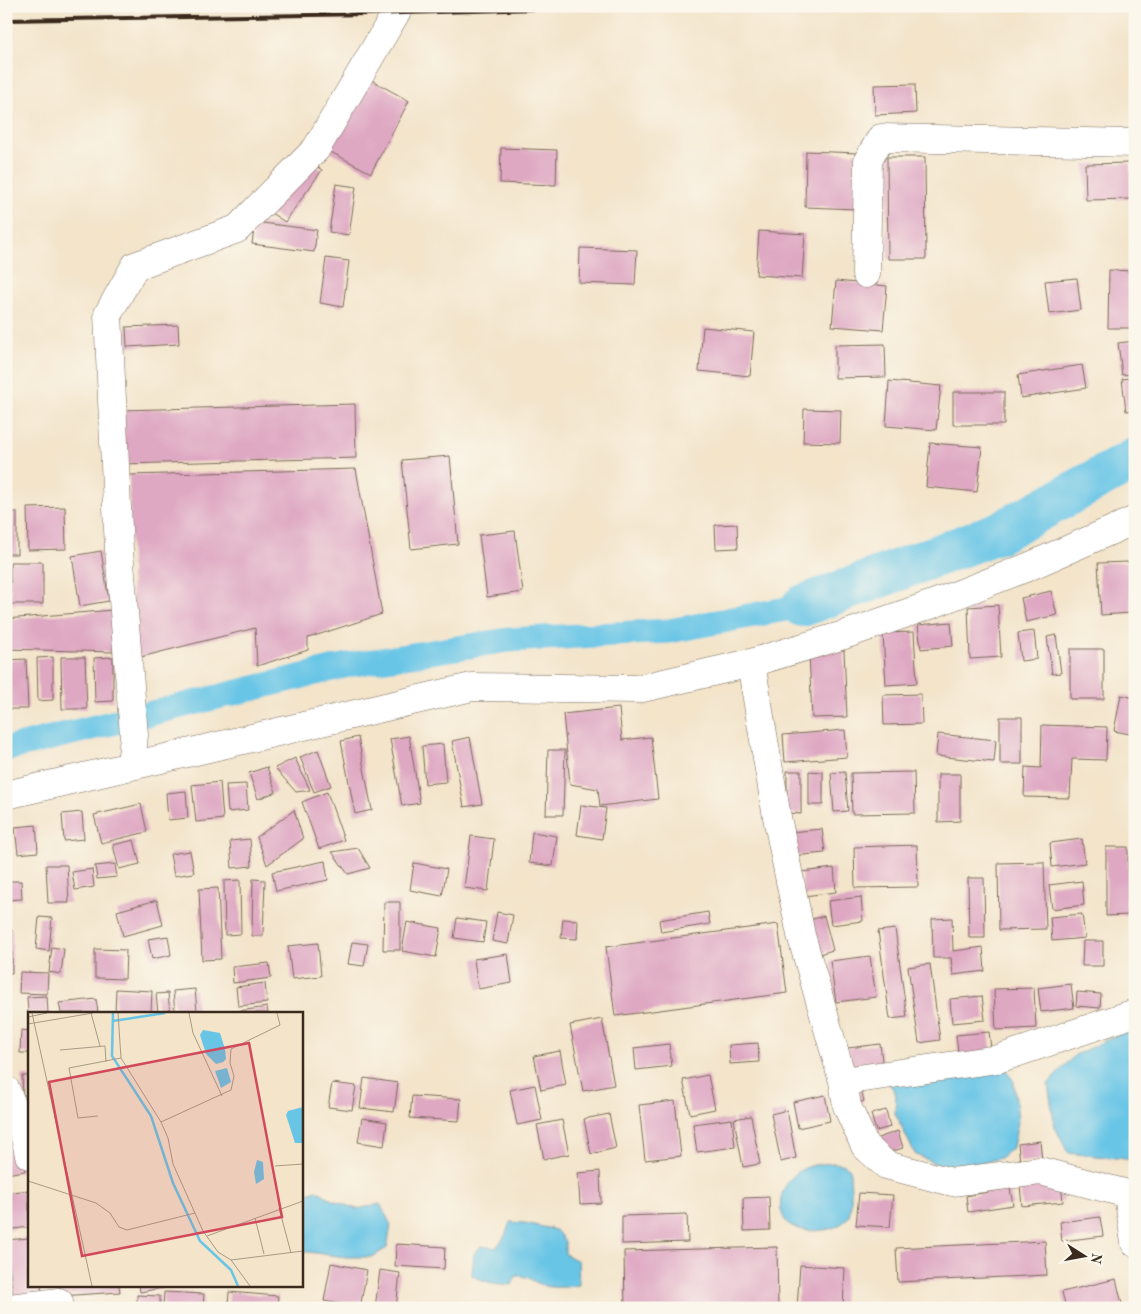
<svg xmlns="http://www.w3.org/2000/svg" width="1141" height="1314" viewBox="0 0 1141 1314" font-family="'Old Standard TT',serif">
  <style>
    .water { fill: #68c5e6; stroke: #527882 }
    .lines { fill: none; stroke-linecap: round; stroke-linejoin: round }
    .canal { stroke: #68c5e6; stroke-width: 25 }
    .river { stroke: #68c5e6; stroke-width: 42 }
    .building { fill: #dea7c2 }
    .minor-casing { stroke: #7b6b5a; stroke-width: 29 }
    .minor { stroke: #fff; stroke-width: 28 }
    .rail { stroke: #3b2a1e; stroke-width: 4 }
    .inset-river { fill: none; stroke: #68c5e6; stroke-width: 2.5 }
    .inset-road { fill: none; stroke: #a99a85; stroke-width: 1 }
    .view { fill: #d1495b; fill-opacity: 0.15; stroke: #d1495b; stroke-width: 2.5 }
    .inset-edge { fill: none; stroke: #3b2a1e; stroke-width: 2.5 }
  </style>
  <rect width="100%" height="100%" fill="#fbf7ec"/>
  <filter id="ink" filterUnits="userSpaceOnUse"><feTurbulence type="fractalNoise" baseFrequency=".02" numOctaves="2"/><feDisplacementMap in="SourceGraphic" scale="10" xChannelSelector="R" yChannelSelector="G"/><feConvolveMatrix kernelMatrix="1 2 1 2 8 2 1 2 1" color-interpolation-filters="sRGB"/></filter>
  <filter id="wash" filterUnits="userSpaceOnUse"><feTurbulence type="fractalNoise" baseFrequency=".0096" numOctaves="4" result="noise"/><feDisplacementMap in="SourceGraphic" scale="20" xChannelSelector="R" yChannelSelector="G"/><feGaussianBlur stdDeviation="1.12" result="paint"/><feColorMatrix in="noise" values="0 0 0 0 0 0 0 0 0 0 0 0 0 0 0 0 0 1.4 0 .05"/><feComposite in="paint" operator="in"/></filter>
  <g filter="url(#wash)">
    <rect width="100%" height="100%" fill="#f3e4ca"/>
    <path class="water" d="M1135,1030V1160L1068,1153L1055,1127L1048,1084L1075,1055L1123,1032Z
      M1006,1069L1014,1082L1016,1100L1018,1122L1013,1147L1000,1158L983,1163L938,1165L915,1154L895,1113L896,1094L889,1083Z
      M834,1163L845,1165L850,1169C850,1182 853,1204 849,1215C842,1234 795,1236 785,1220C774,1203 785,1179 801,1170C811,1164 823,1164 834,1163Z
      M317,1190L332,1200L357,1209L380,1204L391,1225L387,1248L372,1257H345L301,1251V1195Z
      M510,1222L525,1223L556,1230L565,1241V1254L578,1261L579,1285C567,1287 554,1289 542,1285C531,1281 529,1275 516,1276L512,1285C498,1284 484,1283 472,1275L474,1254L481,1246L496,1248L505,1236Z"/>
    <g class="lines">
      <path class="canal" d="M6,749L348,665L508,640L669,631L802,606"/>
      <path class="river" d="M802,606L1000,532L1135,459"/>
    </g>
    <g id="blocks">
      <path class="building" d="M366,77L409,101L371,173L327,150Z
        M915,84L916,113L875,115L874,85Z
        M501,148L557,150L556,185L500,183Z
        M806,151L858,153L856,209L805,207Z
        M887,157H925L926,259H888Z
        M307,160L322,170L285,222L271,213Z
        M1130,163L1131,199L1086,200L1085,164Z
        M336,184L356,187L349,235L329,232Z
        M255,222L317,230L314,252L252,244Z
        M759,231L805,234L802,278L756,275Z
        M580,248L637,250L635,285L579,283Z
        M326,258L349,261L343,307L320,303Z
        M1109,270L1135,271V328H1108Z
        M1077,278L1081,310L1049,314L1045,281Z
        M836,281L887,286L883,330L832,326Z
        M178,325L179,344L127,347L126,327Z
        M703,327L754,332L750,376L699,371Z
        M1135,341V374L1122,375L1118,343Z
        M885,344L886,377L835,378V345Z
        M1082,365L1086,388L1021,398L1018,375Z
        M1135,377V410L1126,411L1122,379Z
        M889,381L941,386L936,430L886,426Z
        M953,392H1004V425H953Z
        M355,404L356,458L122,464L121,410Z
        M804,409L841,410L840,443L803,442Z
        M930,443L982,447L977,492L926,487Z
        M450,456L458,544L411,549L402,460Z
        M356,469L382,614L308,638V650L257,666L255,628L133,659L129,475Z
        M65,507L66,549L28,550L27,508Z
        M6,512H17V554H6Z
        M737,524L738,548L716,549L715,525Z
        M515,531L523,592L487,597L479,535Z
        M101,551L109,601L80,606L72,556Z
        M10,562H43V604H11Z
        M1129,562L1132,613L1101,615L1098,563Z
        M1051,591L1057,615L1026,622L1021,598Z
        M998,605L1001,657L970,659L968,607Z
        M113,610V652L6,649V619Z
        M951,622L953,646L921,649L918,625Z
        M1034,631L1037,659L1021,661L1018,633Z
        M914,632L917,683L886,685L883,633Z
        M1056,635L1061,673L1052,674L1047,637Z
        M1070,649H1104V699H1070Z
        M844,650L847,717L812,718L809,652Z
        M53,657V700L38,701L37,658Z
        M61,657H85L87,709H62Z
        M113,657V701L95,702L94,658Z
        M26,659L28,709H8L7,660Z
        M921,694L922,724L884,725L883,695Z
        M1121,695L1135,698V735L1114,731Z
        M619,708L622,740L651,737L658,799L600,806L598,789L570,784L563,714Z
        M1000,717H1022V764H1000Z
        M1042,725L1107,727L1106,760L1072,759L1070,798L1024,797L1025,767L1041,768Z
        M845,730L847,757L785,762L783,735Z
        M938,734L996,740L994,762L936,756Z
        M409,736L420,803L402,806L390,739Z
        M358,737L372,810L355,814L341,741Z
        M470,737L482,804L464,807L452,741Z
        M443,744L446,782L425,784L422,746Z
        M318,750L331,786L314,792L300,757Z
        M548,750H565L563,815H546Z
        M295,758L310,790L296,792L275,768Z
        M267,767L276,792L258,799L249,773Z
        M787,771H801V814L787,813Z
        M809,771L823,772V805H809Z
        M845,772L848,811L834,812L831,773Z
        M914,772L915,813L852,814L851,773Z
        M938,774H960V821L938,822Z
        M220,782L223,819L196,822L192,785Z
        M246,784L248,810L228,812L226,785Z
        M186,791L188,818L168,820L166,793Z
        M327,792L344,840L319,849L302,802Z
        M141,804L147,832L101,843L94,815Z
        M581,805L606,808L602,839L577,835Z
        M294,810L303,839L267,865L257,837Z
        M82,812L84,839L64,841L62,814Z
        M36,825L38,852L18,854L15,827Z
        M822,829L825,853L793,856L790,832Z
        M532,832L557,836L553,866L529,863Z
        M471,836L494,839L488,891L464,888Z
        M250,839L252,866L232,868L230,841Z
        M1082,839L1085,863L1052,867L1050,843Z
        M134,840L140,864L119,869L113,845Z
        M917,845L918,887L855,888L854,847Z
        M1106,847H1128V915L1106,916Z
        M358,848L370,868L348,874L332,852Z
        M190,851L194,873L174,876L170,854Z
        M325,861L328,880L276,891L272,872Z
        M1044,862L1046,929L999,930L998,863Z
        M414,863L447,869L442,896L410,890Z
        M115,864L117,877L97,879L95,866Z
        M46,865H67L69,903H48Z
        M834,868L836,892L804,896L801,872Z
        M92,869L94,887L75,890L72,872Z
        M968,878H984L985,938H969Z
        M253,879L265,880L263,936H252Z
        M240,880L241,934L225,935L224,881Z
        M6,881H21L22,899L6,900Z
        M1082,881L1084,905L1052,909L1049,885Z
        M218,888L221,959L202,960L199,889Z
        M861,897L863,921L831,925L828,901Z
        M157,900L163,925L123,936L117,911Z
        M384,902H400V950H383Z
        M497,912L513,915L508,944L492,941Z
        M708,912L710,924L661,932L659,920Z
        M1082,914L1085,938L1052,941L1050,917Z
        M824,916L833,950L819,954L809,920Z
        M39,917L52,918L49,951L36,949Z
        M457,918L486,922L483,942L454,938Z
        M952,918L953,951L983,947L985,971L953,975L951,958H933L932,919Z
        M563,919L578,920L577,939L561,938Z
        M407,922L441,928L436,957L402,951Z
        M778,924L787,993L615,1016L606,947Z
        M895,929L907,1017L890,1019L878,931Z
        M6,930H12V973H6Z
        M168,936L171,955L152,959L148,939Z
        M1083,941H1103V966H1082Z
        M352,942L368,944L364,966L348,964Z
        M318,943L321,976L292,979L288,946Z
        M52,947L64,949L61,974L49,972Z
        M95,949L126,950L125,979L95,978Z
        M508,954L512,983L478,989L474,959Z
        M870,956L876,997L836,1002L830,961Z
        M269,963L271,978L233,983L232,967Z
        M930,964L940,1040L919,1043L908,967Z
        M20,972L48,973L47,994L19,993Z
        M265,983L267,1003L238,1006L236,987Z
        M1071,984L1074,1008L1041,1012L1038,988Z
        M1034,988L1036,1028L996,1030L994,989Z
        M116,989L152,991L151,1013H115Z
        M195,989L197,1011L175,1013L173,991Z
        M1077,992L1101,994L1100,1008L1076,1006Z
        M168,993L170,1013H158L156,994Z
        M47,996L48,1013H28L27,997Z
        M982,996L985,1020L952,1023L950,999Z
        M96,999L98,1013H61L59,1003Z
        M267,1007L268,1013H239V1011Z
        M602,1019L614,1085L583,1091L570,1025Z
        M21,1030L29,1031V1053H20Z
        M989,1032L992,1056L959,1059L956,1035Z
        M758,1043L759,1062L730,1064L729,1045Z
        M669,1044L672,1066L636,1070L634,1048Z
        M880,1044L883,1068L851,1071L848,1048Z
        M560,1051L566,1085L541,1090L534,1056Z
        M708,1075L715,1109L690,1114L683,1080Z
        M22,1076H29V1095H23Z
        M364,1078L398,1083L394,1112L360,1108Z
        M332,1083L356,1086L352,1110L328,1107Z
        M535,1085L542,1120L517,1125L510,1090Z
        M860,1085L864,1101L854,1105Z
        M825,1095L830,1121L798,1128L793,1102Z
        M412,1096L461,1099L459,1121L410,1118Z
        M675,1101L681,1156L645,1160L639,1105Z
        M787,1110L796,1158L781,1162L771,1114Z
        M886,1110L890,1127L876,1131L871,1114Z
        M609,1114L616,1148L591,1154L584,1119Z
        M751,1116L760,1164L743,1167L734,1119Z
        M362,1118L387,1122L384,1146L358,1142Z
        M732,1119L735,1147L697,1152L693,1124Z
        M562,1120L569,1154L544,1159L537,1125Z
        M898,1131L903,1148L880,1155L875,1139Z
        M1040,1141L1042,1160L1020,1162L1018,1144Z
        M6,1146H13L22,1157L25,1171L6,1174Z
        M600,1171L601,1203L580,1204L578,1173Z
        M1061,1182L1063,1202L1022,1206L1020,1186Z
        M1010,1188L1013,1205L968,1212L966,1196Z
        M29,1190V1227L6,1230V1193Z
        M859,1193L893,1195L890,1227L856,1225Z
        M769,1197L770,1230L744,1231L743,1198Z
        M687,1214L688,1242L622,1244V1216Z
        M1100,1217L1103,1236L1062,1241L1060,1222Z
        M29,1238V1285H41L42,1294L13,1297L6,1240Z
        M1045,1241L1047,1275L898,1282L896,1248Z
        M396,1244L445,1247L444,1269L395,1266Z
        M777,1247L778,1308H625L624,1251Z
        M331,1263L367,1270L360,1308L324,1301Z
        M800,1265L845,1268L843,1308H797Z
        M380,1270L400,1273L396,1308H375Z
        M1116,1279L1123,1308H1066L1062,1292Z
        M60,1285H119L120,1292L60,1296Z
        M139,1285H173V1286L140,1292Z
        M164,1292L204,1294L203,1308H163Z
        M229,1292L278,1296L277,1308H228Z
        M137,1295L160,1296V1308H137Z
        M131,1304L130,1308H67V1305Z"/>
    </g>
  </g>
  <g filter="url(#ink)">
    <use href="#blocks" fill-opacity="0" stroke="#7b6b5a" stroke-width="1"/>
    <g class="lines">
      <defs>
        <path id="minor" d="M866,274L868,160L881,138L1135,143
          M751,663L777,817L801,935L843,1081L847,1106L865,1146L886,1165L952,1182L1040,1171L1128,1194L1135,1243
          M131,766L134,735L119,550L108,314L135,266L237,229L316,149L400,6
          M6,795L472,687L638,689L751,663L844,635L933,604L1028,567L1135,520
          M843,1081L998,1059L1135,1013
          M6,1090L25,1137L29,1155
          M10,1308L59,1302"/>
      </defs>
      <use href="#minor" class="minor-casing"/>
      <use href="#minor" class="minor"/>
      <path class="rail" d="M6,20L370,14L638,6"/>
    </g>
  </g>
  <g transform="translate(28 1012)">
    <rect width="275" height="275" fill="#f3e4ca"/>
    <path d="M175,18L192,21L197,37L198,47L195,50L188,52L178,42L172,23ZM199,56L203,70L193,76L187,59ZM275,95V131H267L258,103L260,99ZM229,148L235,150L236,167L228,172L226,160Z" fill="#68c5e6"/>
    <path class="inset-river" d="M85,1L84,44L123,104M85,9L137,1M123,104L145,171L172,229L203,258L210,274"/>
    <path class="inset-road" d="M4,1L64,274M63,1L72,34M90,1L93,46M161,1L165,21L194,84M0,5L19,1M0,12L65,1M32,38L77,34L78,50M70,104L50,106L41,56L93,46L133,110L140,126L145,152L175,219L190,240L203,248L222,274M133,110L203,78L206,64L202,51L203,37L252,13L249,1M247,154L275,152M0,169L68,191L82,201L91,215L99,218L167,201M251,196L263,241M227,206L236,242M179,224L275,189M203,248L275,239"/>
    <path class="view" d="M221,31L254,205L54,244L21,70Z"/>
    <rect width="275" height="275" class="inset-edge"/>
  </g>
  <rect width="1141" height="1314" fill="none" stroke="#fbf7ec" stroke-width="25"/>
  <g transform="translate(1084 1256) rotate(101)" stroke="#fbf7ec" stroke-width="4" paint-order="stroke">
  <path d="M0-4L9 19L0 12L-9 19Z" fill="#3b2a1e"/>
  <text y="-8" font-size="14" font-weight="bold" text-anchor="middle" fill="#3b2a1e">N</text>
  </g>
</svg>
